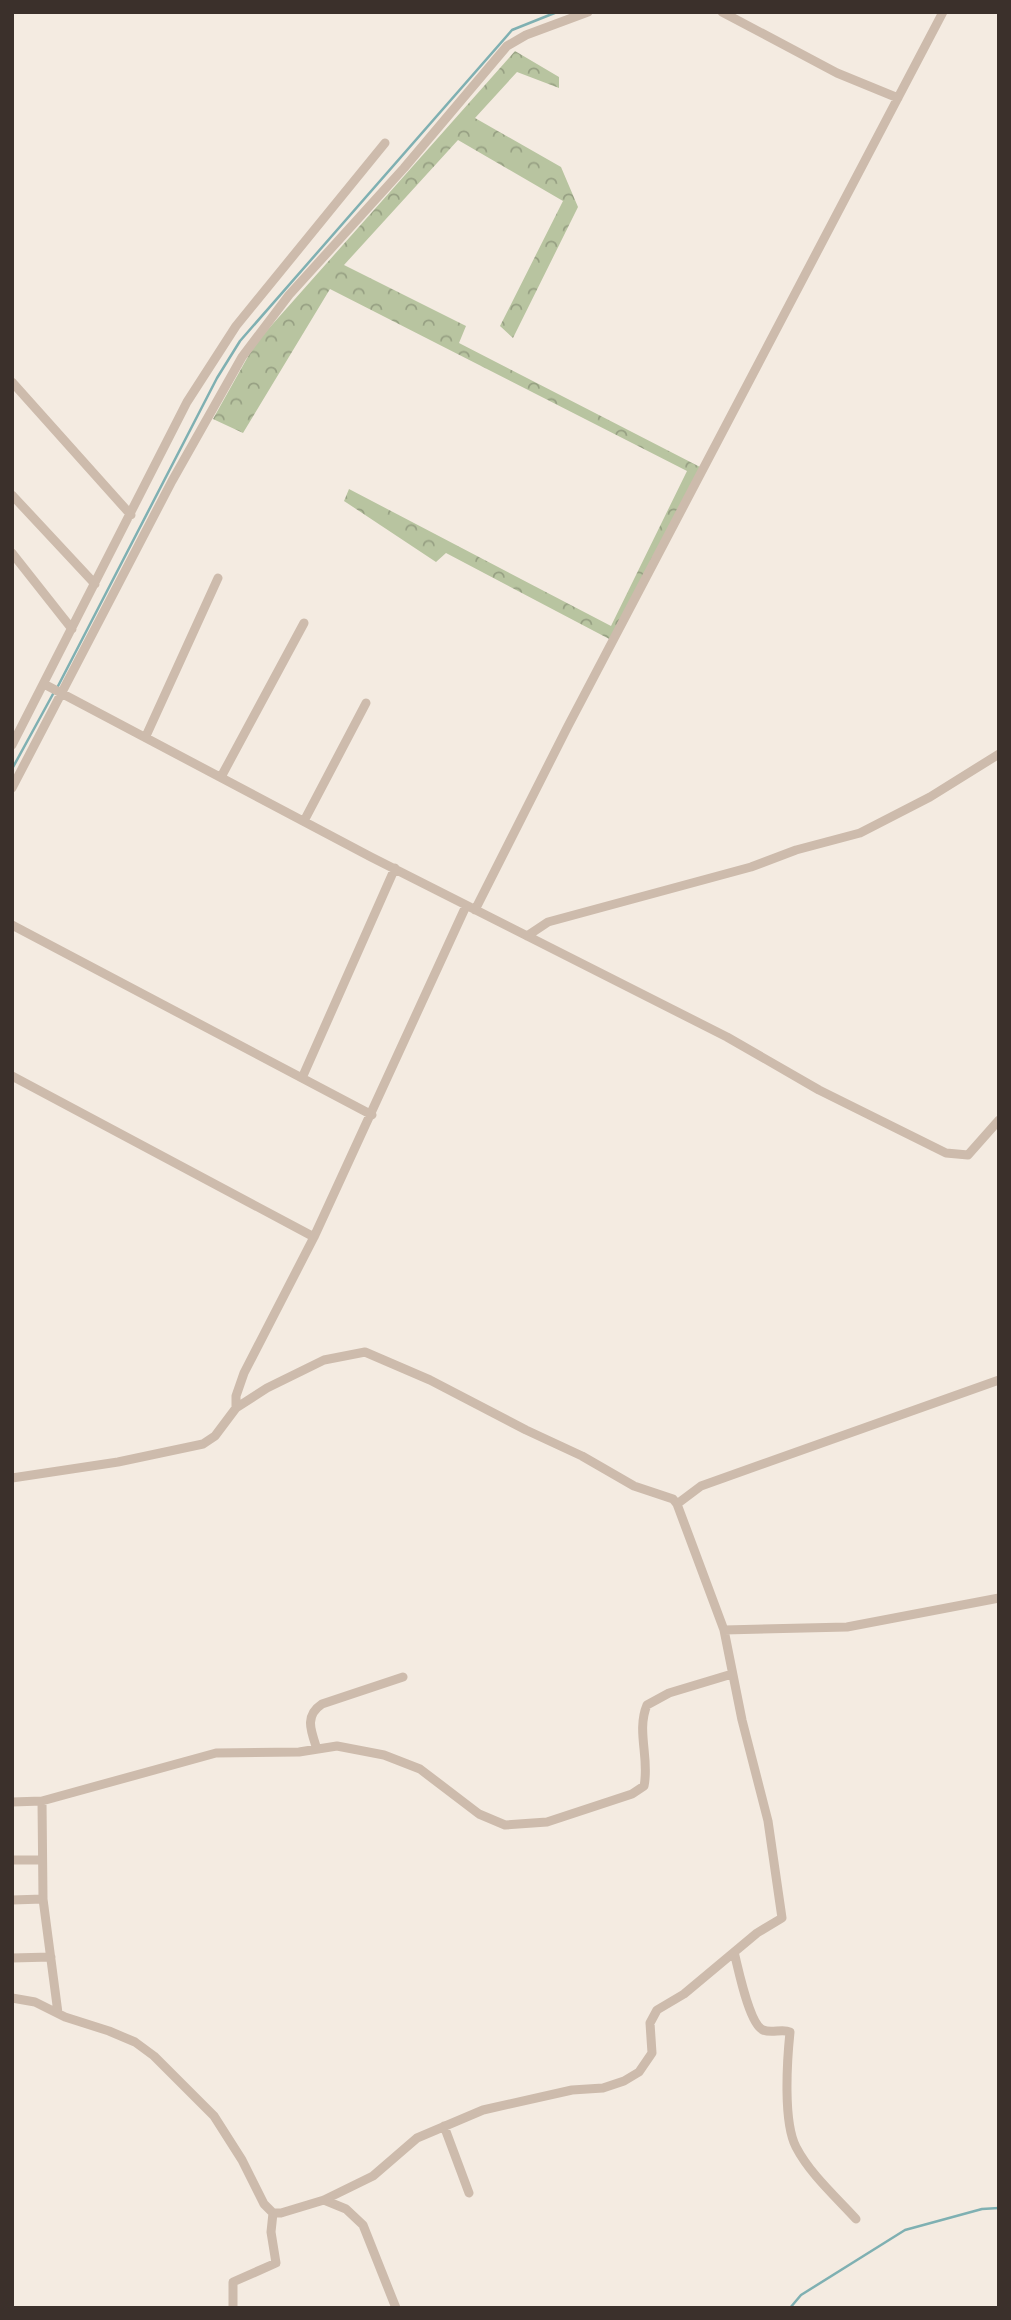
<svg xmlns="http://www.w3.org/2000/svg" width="1011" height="2320" viewBox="0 0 1011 2320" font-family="'DM Sans',sans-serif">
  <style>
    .forest { fill: url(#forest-crowns) }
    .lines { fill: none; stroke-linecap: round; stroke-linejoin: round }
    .stream { stroke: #7fb0b2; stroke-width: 2.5 }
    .minor { stroke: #cdbbac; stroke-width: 9 }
  </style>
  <defs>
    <pattern id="forest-crowns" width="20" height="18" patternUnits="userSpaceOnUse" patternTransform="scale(1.75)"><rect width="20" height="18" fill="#b8c4a0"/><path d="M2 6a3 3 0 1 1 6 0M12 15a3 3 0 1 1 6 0" fill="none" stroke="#97a083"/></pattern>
  </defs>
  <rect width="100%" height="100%" fill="#f4ebe1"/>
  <path class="forest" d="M515,51L559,77V88L517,72L475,118L561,167L578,207L513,338L500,326L563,201L458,140L344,265L466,326L459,343L702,468L613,641L446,553L436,562L344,501L349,489L611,626L687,471L330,289L243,433L213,419L255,344Z"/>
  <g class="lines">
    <path class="stream" d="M57,688L217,378L240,341L512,30L557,12
      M12,769L53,694
      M790,2308L801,2295L905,2230L982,2209L999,2208"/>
    <path class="minor" d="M722,12L837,73L898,98
      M12,382L131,515
      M12,495L95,584
      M12,553L72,629
      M44,684L371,857L727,1037L819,1090L946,1153L968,1155L999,1120
      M146,736L218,578
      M12,745L187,402L236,326L385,143
      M221,777L304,623
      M12,788L172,481L242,357L289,295L404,168L507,46L526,35L588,12
      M304,821L366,703
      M475,910L568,726L943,12
      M12,925L372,1115
      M527,936L548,922L751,867L796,850L860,833L930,797L999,754
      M12,1076L314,1237
      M302,1078L395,868
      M236,1408V1396L244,1373L314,1237L466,906
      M12,1478L118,1462L203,1444L215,1436L236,1408L267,1388L324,1360L365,1352L430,1380L526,1430L582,1456L634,1486L673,1499L677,1504L724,1630L742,1720L768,1821L782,1918L757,1933L684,1994L657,2010L650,2023L652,2053L639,2072L624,2081L603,2088L572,2090L483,2110L417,2138L373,2176L324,2200L281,2213H273L264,2204L242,2160L214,2116L154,2056L135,2042L109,2031L65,2017L35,2002L12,1998
      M677,1504L701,1486L999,1380
      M724,1630L847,1627L999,1598
      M317,1749C311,1731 304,1716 322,1704L403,1677
      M42,1801L43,1899L58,2013
      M12,1802L42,1801L216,1753L299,1752L337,1746L384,1755L420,1769L479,1814L505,1825L547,1822L632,1794L644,1786C650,1759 636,1731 647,1705L669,1693L732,1674
      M12,1860H42
      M12,1900L43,1899
      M734,1952C738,1967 749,2024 763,2030C772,2034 782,2028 790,2032C787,2061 783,2122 796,2147C810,2174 836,2197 856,2219
      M12,1958L51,1957
      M444,2126L469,2193
      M324,2200L346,2209L363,2225L396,2308
      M233,2308V2282L276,2263L271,2232L273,2213"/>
  </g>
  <rect width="1011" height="2320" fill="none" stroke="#3b302b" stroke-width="28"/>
</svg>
